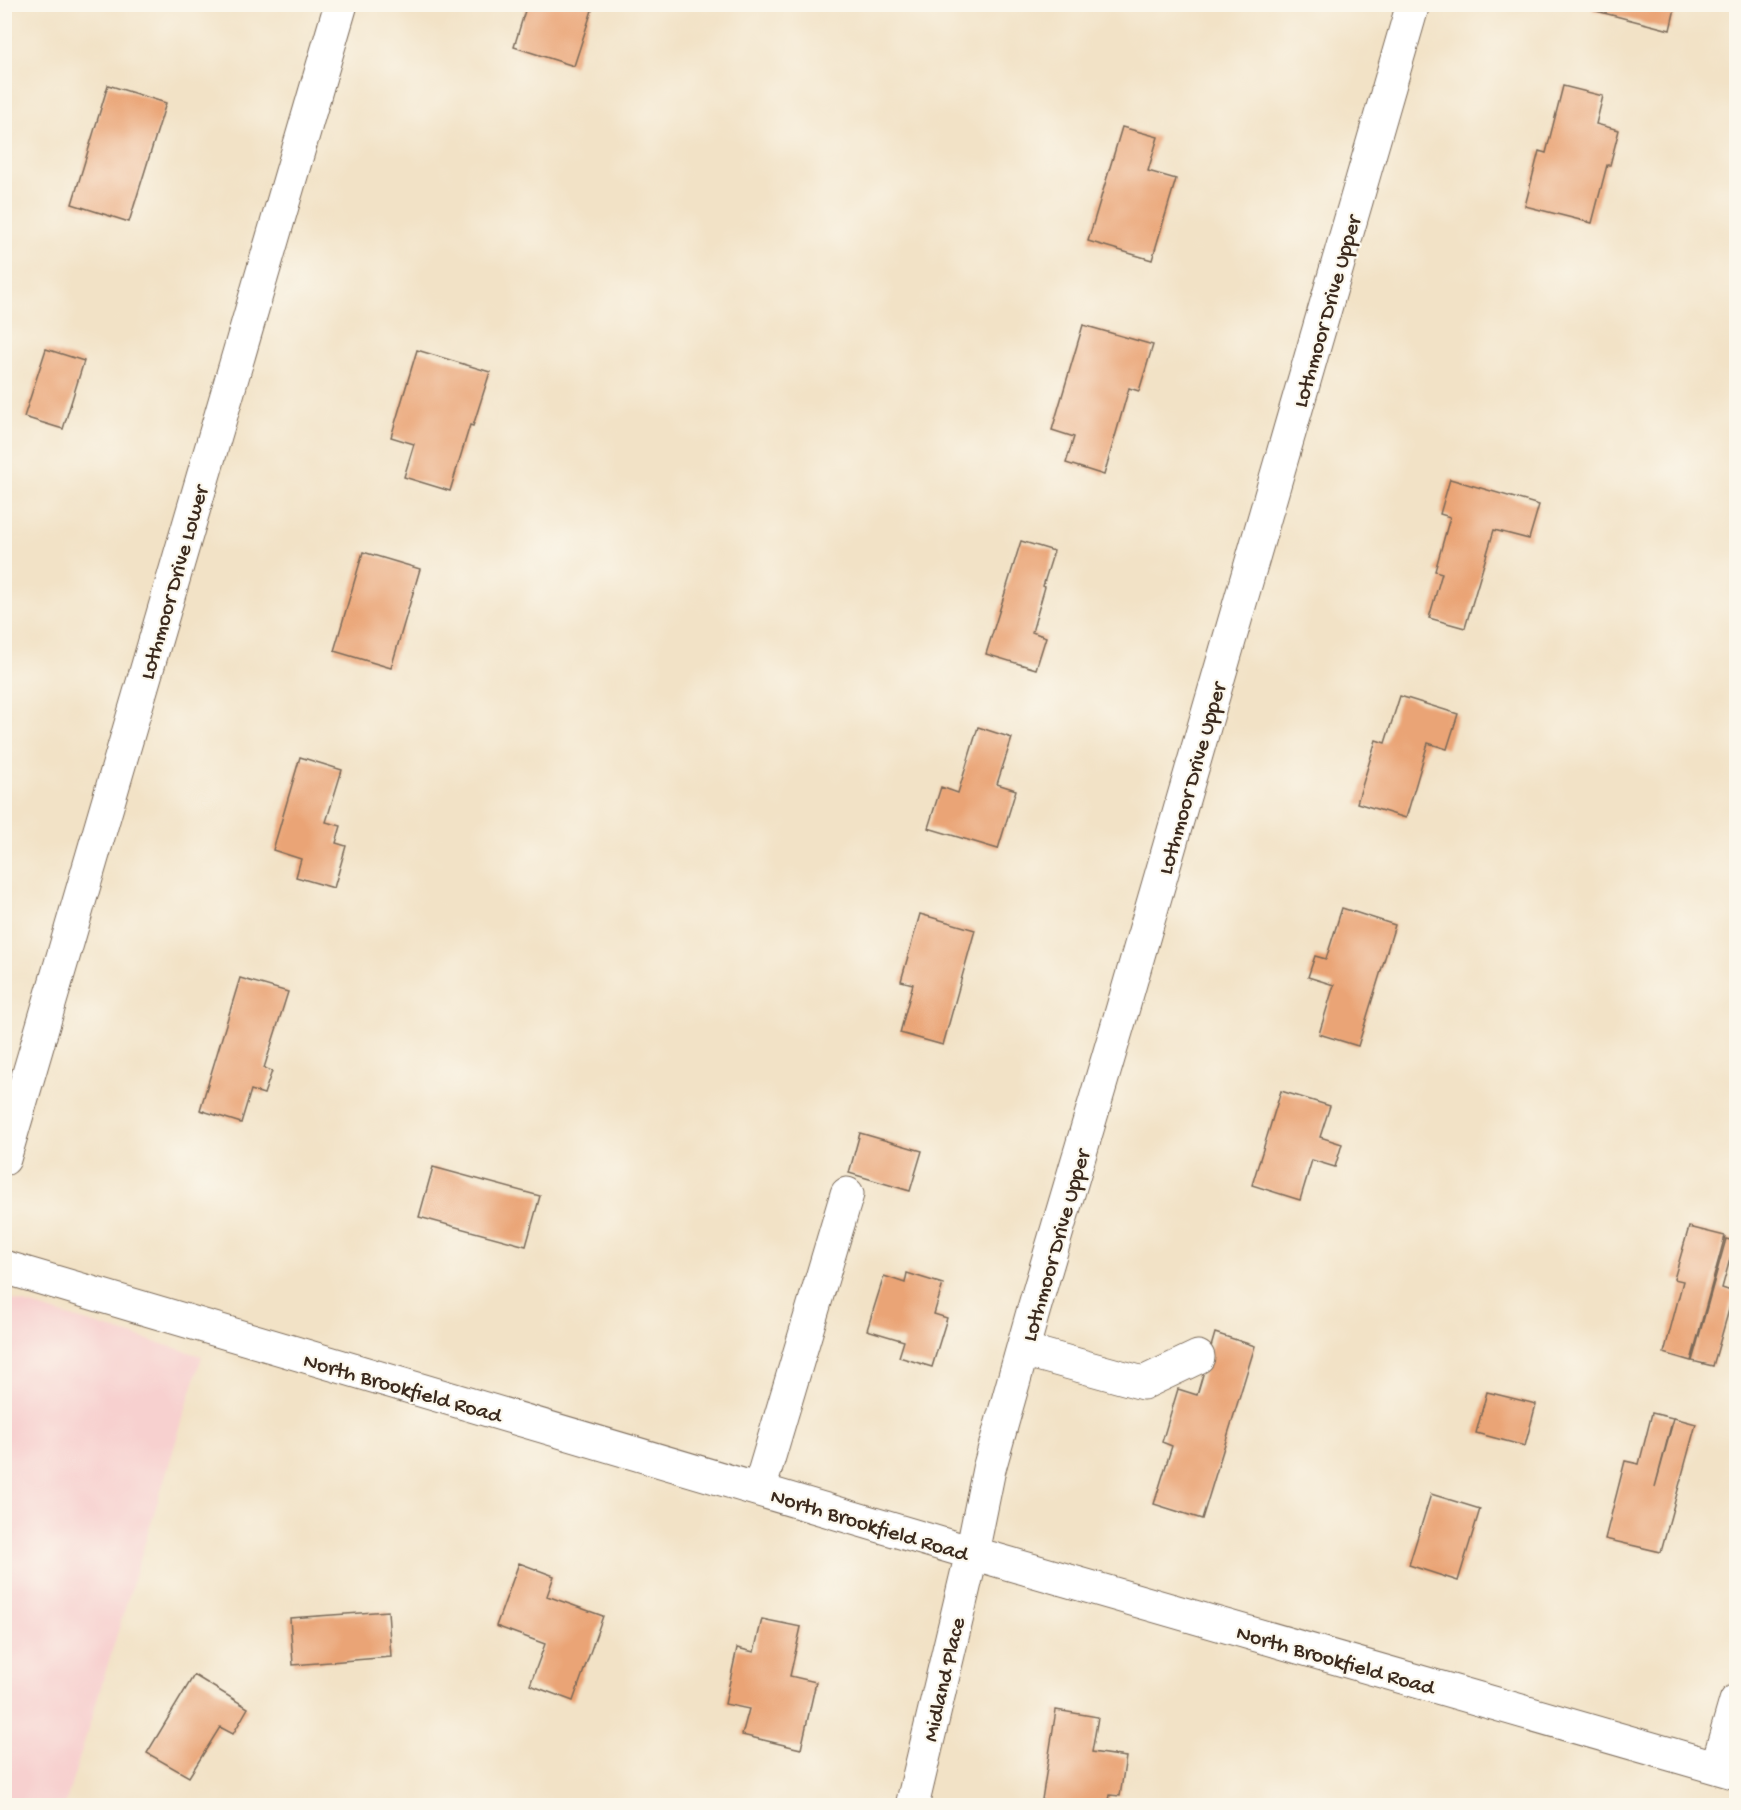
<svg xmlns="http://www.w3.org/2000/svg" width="1741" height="1810" viewBox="0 0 1741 1810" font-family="'Gochi Hand',sans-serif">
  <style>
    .built { fill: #f7d0cf }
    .building { fill: #eaa476 }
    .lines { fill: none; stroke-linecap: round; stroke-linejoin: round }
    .minor-casing { stroke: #7b6a59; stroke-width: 35 }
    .minor { stroke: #fff; stroke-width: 33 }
    .labels { text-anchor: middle; stroke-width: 4.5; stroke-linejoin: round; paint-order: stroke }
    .street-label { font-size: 22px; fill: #3b2a1e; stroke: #fbf7ec }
  </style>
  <rect width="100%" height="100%" fill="#fbf7ec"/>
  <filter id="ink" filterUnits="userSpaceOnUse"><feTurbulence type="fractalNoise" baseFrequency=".0167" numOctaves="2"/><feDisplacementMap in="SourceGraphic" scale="12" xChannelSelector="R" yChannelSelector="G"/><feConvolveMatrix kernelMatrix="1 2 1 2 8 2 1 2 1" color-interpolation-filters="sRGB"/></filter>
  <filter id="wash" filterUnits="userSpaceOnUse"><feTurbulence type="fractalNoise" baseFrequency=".008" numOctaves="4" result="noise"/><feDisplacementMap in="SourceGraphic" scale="24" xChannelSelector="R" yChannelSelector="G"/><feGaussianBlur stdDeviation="1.35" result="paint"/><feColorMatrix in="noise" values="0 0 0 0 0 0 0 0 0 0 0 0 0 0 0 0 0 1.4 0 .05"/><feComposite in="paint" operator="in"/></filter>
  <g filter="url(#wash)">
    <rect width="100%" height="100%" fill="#f2e2c6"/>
    <path class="built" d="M4,1297L202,1356L65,1805H5Z"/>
    <g id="blocks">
      <path class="building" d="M527,4H594L574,66L514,47Z
        M1593,4H1676L1670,30L1592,10Z
        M108,85L166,103L129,222L72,204Z
        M1563,86L1603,96L1596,124L1619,130L1610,165H1607L1592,223L1525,206L1539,151L1546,153Z
        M1122,127L1158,137L1148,171L1176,179L1152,260L1088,241Z
        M1083,325L1153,345L1139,391L1129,388L1104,475L1066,463L1074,437L1052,430Z
        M46,349L84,361L63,429L24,417Z
        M417,350L490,372L473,426L470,425L450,491L404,477L414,444L391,437Z
        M1450,479L1539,505L1529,539L1494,530L1465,628L1429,618L1442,573L1435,571L1450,517L1440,514Z
        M1021,541L1054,551L1043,586L1045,587L1032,632L1046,637L1036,669L986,654Z
        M363,552L420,569L391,668L334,651Z
        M1400,696L1458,714L1447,749L1428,743L1406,818L1357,803L1376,740L1385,743Z
        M978,727L1012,738L997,784L1016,790L998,849L928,828L941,787L958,793Z
        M300,757L342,770L326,822L341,826L336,843L346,846L334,888L296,877L301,859L273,850Z
        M1342,908L1395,925L1358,1046L1319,1034L1334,985L1308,977L1315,956L1326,959Z
        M920,914L975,930L943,1045L900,1033L913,984L901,981Z
        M240,978L288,992L264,1068L272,1071L264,1094L251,1090L241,1123L200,1110Z
        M1281,1091L1330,1106L1320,1137L1342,1144L1335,1167L1312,1160L1300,1200L1252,1185Z
        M860,1133L922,1151L910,1191L849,1173Z
        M433,1167L540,1196L526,1246L419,1217Z
        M1689,1227L1725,1236L1691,1361L1664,1353L1683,1281L1674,1279Z
        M1726,1239L1735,1241L1722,1288L1734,1292L1713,1366L1692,1361Z
        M907,1273L943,1284L934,1314L947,1318L932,1367L899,1357L904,1341L867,1330L884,1276L905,1283Z
        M1215,1333L1255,1346L1202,1519L1154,1504L1172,1446L1162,1442L1178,1389L1197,1395Z
        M1487,1392L1536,1404L1525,1446L1476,1433Z
        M1652,1413L1673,1418L1655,1487L1674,1418L1696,1424L1661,1552L1605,1539L1625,1461L1639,1464Z
        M1431,1494L1480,1509L1458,1581L1409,1565Z
        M519,1563L554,1576L547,1596L603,1616L573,1701L530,1685L545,1644L496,1626Z
        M388,1611L391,1657L293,1665L290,1618Z
        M762,1619L801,1627L790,1676L816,1682L801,1749L742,1735L749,1709L725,1704L737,1648L754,1652Z
        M194,1675L248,1708L233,1734L220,1727L189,1777L147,1753Z
        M1056,1710L1098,1717L1092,1752L1126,1757L1120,1796L1110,1795L1108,1806H1041Z"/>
    </g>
  </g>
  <g filter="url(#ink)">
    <use href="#blocks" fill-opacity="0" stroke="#7b6a59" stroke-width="1.5"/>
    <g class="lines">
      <defs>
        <path id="minor" d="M4,1159L341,4
          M4,1267L972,1553L1736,1773
          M1023,1350L1143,1383L1198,1357
          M759,1490L847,1194
          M1717,1767L1736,1701
          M912,1806L972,1553L989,1469L1033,1312L1122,1011L1413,4"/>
      </defs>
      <use href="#minor" class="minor-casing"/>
      <use href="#minor" class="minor"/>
    </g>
  </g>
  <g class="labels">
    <g class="street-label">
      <text transform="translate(1325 311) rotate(-74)" y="8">Lothmoor Drive Upper</text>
      <text transform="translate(172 582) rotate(-74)" y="8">Lothmoor Drive Lower</text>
      <text transform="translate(1190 778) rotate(-74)" y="8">Lothmoor Drive Upper</text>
      <text transform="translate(1054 1245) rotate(-74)" y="8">Lothmoor Drive Upper</text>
      <text transform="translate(403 1386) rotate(16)" y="8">North Brookfield Road</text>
      <text transform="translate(870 1523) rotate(17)" y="8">North Brookfield Road</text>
      <text transform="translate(1336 1658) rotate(16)" y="8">North Brookfield Road</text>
      <text transform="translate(942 1679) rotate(-77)" y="8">Midland Place</text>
    </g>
  </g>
  <rect width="1741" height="1810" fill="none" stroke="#fbf7ec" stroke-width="24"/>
</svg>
